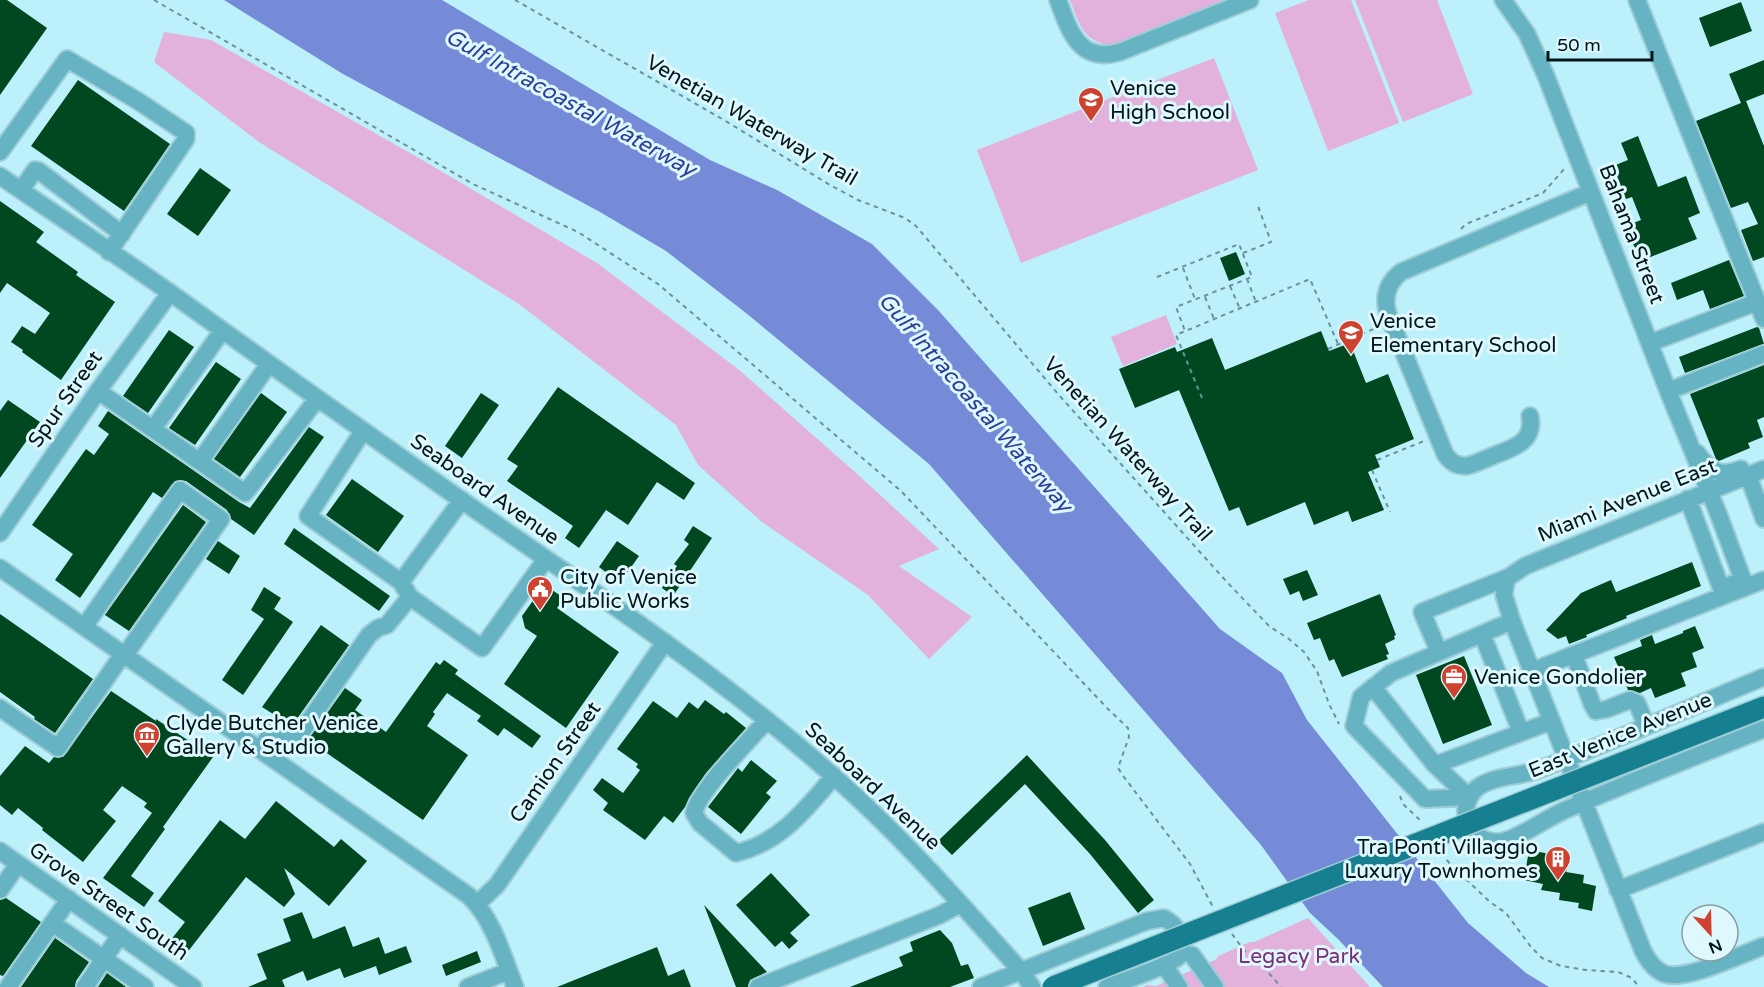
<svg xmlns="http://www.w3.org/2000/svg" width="1764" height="987" viewBox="0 0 1764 987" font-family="'Varela Round',sans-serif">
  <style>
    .green { fill: #e2b1dc }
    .water { fill: #758bd7 }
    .building { fill: #01471f }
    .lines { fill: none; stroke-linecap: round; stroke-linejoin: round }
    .minor-casing { stroke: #9ecdd6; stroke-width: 20 }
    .major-casing { stroke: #9ecdd6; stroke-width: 24 }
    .path { stroke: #6b929a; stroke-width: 2; stroke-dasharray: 4.5 4.5; stroke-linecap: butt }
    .minor { stroke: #66b4c3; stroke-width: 16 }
    .major { stroke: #178090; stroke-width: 21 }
    .major-bridge-casing { stroke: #9ecdd6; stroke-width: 24; stroke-linecap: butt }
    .major-bridge { stroke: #178090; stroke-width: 21 }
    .labels { text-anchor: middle; stroke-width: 6; stroke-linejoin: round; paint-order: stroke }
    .poi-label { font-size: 21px; fill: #00161b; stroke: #dff8fd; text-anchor: start }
    .street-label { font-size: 21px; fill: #00161b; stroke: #dff8fd }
    .park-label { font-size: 21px; fill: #7e2c78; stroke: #dff8fd }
    .water-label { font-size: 22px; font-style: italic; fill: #2f3f99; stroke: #dff8fd }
  </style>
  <rect width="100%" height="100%" fill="#bcf0fa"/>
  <path class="green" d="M1070,0H1227L1112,45C1083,43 1079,23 1070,0Z
    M1309,0H1351L1399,123L1328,151L1275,13Z
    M1355,0H1437L1473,94L1403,122Z
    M164,32L211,40L417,157L597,263L738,369L855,472L939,549L899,566L972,617L929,659L868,595L762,522L698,465L676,425L519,304L259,142L154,62Z
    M1214,58L1258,170L1021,263L977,150Z
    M1166,315L1177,344L1123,366L1111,337Z
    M1308,918L1370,987H1143L1147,985L1156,986L1217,959L1218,956L1250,942H1254Z"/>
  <path class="water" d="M224,0H442L710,160L777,190L872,244L938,310L1220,629L1282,673L1307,720L1468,923L1526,973L1549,987H1383L1339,940L1310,913L1261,845L929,464L746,313L666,251L600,212L343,74Z"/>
  <path class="building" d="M0,0H7L47,28L0,95Z
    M1741,2L1752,31L1710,47L1699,18Z
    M1764,60V94L1741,103L1729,74Z
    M78,80L170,144L124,211L31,146Z
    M1746,101L1764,146V257L1753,261L1741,230L1758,224L1748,202L1731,208L1696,121Z
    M1638,136L1658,187L1686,176L1700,213L1688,218L1697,239L1640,261L1626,226L1641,220L1632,197L1626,199L1613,166L1628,160L1621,143Z
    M200,168L231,190L198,236L167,214Z
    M0,201L44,232L36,242L78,272L76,275L115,302L61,380L22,352L23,350L11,342L22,326L35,334L50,313L7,283L0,293Z
    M1236,252L1245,274L1229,281L1220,258Z
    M1729,260L1744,296L1710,309L1703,290L1677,300L1671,283Z
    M1757,327L1759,328L1764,344L1685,373L1679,357Z
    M169,330L194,347L148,413L123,396Z
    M1321,331L1329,351L1350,343L1366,383L1388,374L1414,439L1375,455L1380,467L1368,472L1384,510L1352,522L1348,511L1314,525L1305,502L1247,526L1239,507L1229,511L1179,390L1135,408L1119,369L1175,347L1177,352L1212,338L1225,370Z
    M216,362L241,379L195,445L169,428Z
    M1764,365V417L1757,420L1763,437L1748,443L1750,448L1719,461L1716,459L1690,394Z
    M558,387L695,483L684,500L657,482L628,525L606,510L579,548L565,538L573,526L507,481L518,466L507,459Z
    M261,393L287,412L240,477L214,459Z
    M481,393L499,405L462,458L445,446Z
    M8,400L40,422L0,478V411Z
    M108,411L239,502L250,508L309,427L324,437L254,535L231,519L227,510L186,481L180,480L175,481L162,498L153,492L80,598L55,580L73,554L32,525L86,449L94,455L109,434L98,426Z
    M352,479L404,516L378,552L326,515Z
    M183,505L206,522L129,631L105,615Z
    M693,526L712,538L673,596L662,588L677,566L674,564L689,544L684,540Z
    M294,528L390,596L379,611L284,544Z
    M218,541L240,556L229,574L206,559Z
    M617,541L639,556L620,583L599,567Z
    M1692,562L1701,586L1626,616L1627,618L1586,635L1587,637L1569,644L1566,636L1558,639L1546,630L1581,593L1611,580L1616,592Z
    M1307,570L1318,595L1303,601L1299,591L1290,595L1283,579Z
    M264,587L281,598L274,609L293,622L243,695L222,680L264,619L251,610Z
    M552,590L564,598L557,608L619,652L566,728L504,684L537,636L525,628L522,616L537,595L546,600Z
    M1380,594L1396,635L1394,636L1395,639L1385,644L1389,654L1386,655L1388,659L1342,677L1334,659L1329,661L1320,638L1314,640L1307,623Z
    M0,614L93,679L55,733L34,719L35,717L0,692Z
    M321,625L349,645L292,726L262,707Z
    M1695,626L1704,648L1692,653L1697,667L1681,673L1686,686L1655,698L1651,688L1640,693L1628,690L1614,657L1642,646L1640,640L1652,635L1655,644L1683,633V631Z
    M1464,656L1492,725L1443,744L1416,675Z
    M444,660L458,670L455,674L541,736L532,748L504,728L498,736L477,721L481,716L447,693L433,712L435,714L427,726L468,755L423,820L308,740L345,688L362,700L355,710L386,732L436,662L440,665Z
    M111,691L156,721V719L213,757L163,827L165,829L131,876L154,893L144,907L103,878L152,813L144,807L147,803L122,786L103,810L116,821L83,862L42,830L43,828L18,808L12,815L0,805V776L25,746L49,763L54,757H63Z
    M705,700L724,714L726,712L746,728L706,773L689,798L685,807L673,823L664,816L645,840L603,810L608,803L593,790L602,778L623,793L640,770L636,767L638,764L617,749L653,701L677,718L689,702L698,709Z
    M1027,755L1105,840L1154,900L1138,913L1090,854L1025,784L952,855L938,841Z
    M751,760L777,781L766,793L771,797L741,834L708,807L738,768L742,772Z
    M276,801L334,847L341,839L367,861L329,906L284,868L295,894L284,907L246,877L186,954L170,941L185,922L158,901L220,820L245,839Z
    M1529,850L1550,854L1549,862L1568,865L1566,872L1584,875L1583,883L1596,886L1592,911L1578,908L1579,903L1559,900L1560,893L1541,890L1543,884L1524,880Z
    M771,873L810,915L790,933L798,941L789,949L782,941L775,947L736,905Z
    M1070,892L1085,929L1043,946L1028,908Z
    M6,898L41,922L3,976L0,975V900Z
    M704,905L767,972L750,980L748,987H736Z
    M302,912L313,939L345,926L353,947L379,937L385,954L406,946L412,962L379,975L376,966L344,978L340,968L307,981L303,971L282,980L285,987H248L267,979L257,954L291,941L283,919Z
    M940,930L952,943L961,966L968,964L974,978L950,987H850L903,966L899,957L913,951L910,942Z
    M55,938L89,962L76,981L75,987H21Z
    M657,947L668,976L684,969L691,987H557Z
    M477,951L481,962L446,976L442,965Z
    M107,973L126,987H98Z"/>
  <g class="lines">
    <defs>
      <path id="minor" d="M1058,0C1069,30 1079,64 1120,52L1250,0
        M1503,0L1527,34L1546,76L1668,391L1718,513L1743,580L1721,588L1688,499
        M1637,0L1764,319
        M0,152L67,59L138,101L186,133V139L109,252
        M0,176C57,215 115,254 172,294C269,364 366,433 464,502C589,589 717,673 831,774C900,834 960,903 1021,971L1032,987
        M21,190L35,170L39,171L122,234
        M1650,343L1757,302
        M98,391L245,493L317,399
        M1668,391L1764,354
        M1530,416C1535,441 1514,448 1495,455C1486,459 1477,463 1467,466C1457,466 1451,463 1445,454L1388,314C1383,297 1387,283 1401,272L1591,192
        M153,429L222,331
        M363,431L308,516L401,582
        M1697,453C1710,471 1719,478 1741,469
        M200,461L269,364
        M1748,475L1764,519
        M462,500L401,582L410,597L482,648L546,559
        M0,533L98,391L170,293
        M0,568L469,896C493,919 503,956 515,987
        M1509,577L1506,582L1504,595L1512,621L1643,951C1648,961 1654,970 1665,974C1687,981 1742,954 1764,946
        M84,627L180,490L221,519L125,655
        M1482,634L1521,732
        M1439,652L1422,612L1509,577L1525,566L1764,469
        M1574,655L1592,704L1596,711L1607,709L1630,700L1637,703L1646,725
        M1532,671L1764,580
        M1764,677C1689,708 1614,741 1538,770C1519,777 1494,775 1477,788C1464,799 1462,819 1473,832C1480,839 1488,842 1498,842C1514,842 1545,819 1563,811C1629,782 1697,756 1764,729
        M1373,687L1435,765
        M0,708L58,748L123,654
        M767,720C750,740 698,791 694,813L700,823L736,853C780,843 807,808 834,776
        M260,750L275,727L295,741L369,635L378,628L387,625L410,597
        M1469,797L1425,799L1354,726L1361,697L1391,673L1512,621
        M1469,797L1435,765L1552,721
        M0,851L193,987
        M0,890L18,864
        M1618,890L1764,832
        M477,904L497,885L665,642
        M52,923L145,987
        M1192,955L1215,987
        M1164,965L1179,987
        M8,987L69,899
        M85,987L120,935
        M468,987L509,971
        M758,987L940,915L960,904
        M981,987L1147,921L1164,918C1172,923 1176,926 1179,935C1181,941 1184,948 1181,954C1176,964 1120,982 1107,987"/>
      <path id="major" d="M1650,752L1764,707"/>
    </defs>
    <use href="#minor" class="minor-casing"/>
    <use href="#major" class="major-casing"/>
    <path class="path" d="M154,0L473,184L578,232L658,284L901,491L1108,709L1128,728L1129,737L1118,768L1124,777L1190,864L1213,907
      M515,0L724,120L830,185L858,200L905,218L916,226L1058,394L1226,581L1269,626L1289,639L1304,652L1317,671L1329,704L1339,724
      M1461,229L1466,224L1543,193L1565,168
      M1243,253L1271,242L1258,206
      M1183,268L1195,299
      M1157,277L1239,244L1252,277L1176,307L1185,331
      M1247,279L1256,302
      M1230,286L1240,309
      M1205,297L1214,319
      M1328,349L1378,327
      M1202,398L1176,335L1310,279L1338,344
      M1377,460L1424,441
      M1372,470L1390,512
      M1400,796L1403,804L1423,823
      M1441,853L1451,865L1490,902L1506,913L1531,947L1542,958L1561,966L1586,970L1618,972L1632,978L1639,987
      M1232,934L1243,949L1268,972L1281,987"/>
    <use href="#minor" class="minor"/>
    <use href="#major" class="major"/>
    <defs>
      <path id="major-bridge" d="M1053,987L1650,752"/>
    </defs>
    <use href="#major-bridge" class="major-bridge-casing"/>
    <use href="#major-bridge" class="major-bridge"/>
  </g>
  <defs>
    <symbol id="school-pin" viewBox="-11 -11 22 30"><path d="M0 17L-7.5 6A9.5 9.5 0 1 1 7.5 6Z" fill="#ce422f" stroke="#dff8fd"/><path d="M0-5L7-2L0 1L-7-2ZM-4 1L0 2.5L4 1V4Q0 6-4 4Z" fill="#fff"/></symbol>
    <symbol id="civic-pin" viewBox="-11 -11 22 30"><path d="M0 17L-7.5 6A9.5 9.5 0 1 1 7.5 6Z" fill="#ce422f" stroke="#dff8fd"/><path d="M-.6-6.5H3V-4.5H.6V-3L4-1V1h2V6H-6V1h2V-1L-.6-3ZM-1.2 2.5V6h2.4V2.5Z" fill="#fff"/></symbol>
    <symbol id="office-pin" viewBox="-11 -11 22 30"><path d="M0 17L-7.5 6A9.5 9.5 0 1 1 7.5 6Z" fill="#ce422f" stroke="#dff8fd"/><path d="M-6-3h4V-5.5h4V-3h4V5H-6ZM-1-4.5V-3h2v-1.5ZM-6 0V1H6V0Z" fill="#fff"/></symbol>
    <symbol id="museum-pin" viewBox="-11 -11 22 30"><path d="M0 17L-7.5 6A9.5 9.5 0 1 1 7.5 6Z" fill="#ce422f" stroke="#dff8fd"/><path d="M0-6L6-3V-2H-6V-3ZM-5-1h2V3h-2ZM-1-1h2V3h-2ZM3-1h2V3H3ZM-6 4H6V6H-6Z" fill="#fff"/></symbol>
    <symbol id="building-pin" viewBox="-11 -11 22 30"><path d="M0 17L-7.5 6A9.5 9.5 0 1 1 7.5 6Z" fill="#ce422f" stroke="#dff8fd"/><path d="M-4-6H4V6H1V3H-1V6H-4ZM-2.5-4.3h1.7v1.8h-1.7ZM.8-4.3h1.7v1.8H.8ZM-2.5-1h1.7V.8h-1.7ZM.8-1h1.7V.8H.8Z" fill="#fff"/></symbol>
  </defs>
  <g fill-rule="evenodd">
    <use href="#school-pin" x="1076" y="85" width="30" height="40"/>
    <use href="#school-pin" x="1336" y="318" width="30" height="40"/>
    <use href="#civic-pin" x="525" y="574" width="30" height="40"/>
    <use href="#office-pin" x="1439" y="662" width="30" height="40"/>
    <use href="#museum-pin" x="132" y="720" width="30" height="40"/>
    <use href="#building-pin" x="1543" y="844" width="30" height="40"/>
  </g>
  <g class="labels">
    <g class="poi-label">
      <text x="1110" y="95">Venice<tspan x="1110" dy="24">High School</tspan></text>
      <text x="1370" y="328">Venice<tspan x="1370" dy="24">Elementary School</tspan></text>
      <text x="560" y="584">City of Venice<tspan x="560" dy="24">Public Works</tspan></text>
      <text x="1474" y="684">Venice Gondolier</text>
      <text x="166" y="730">Clyde Butcher Venice<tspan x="166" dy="24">Gallery &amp; Studio</tspan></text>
      <text x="1538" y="854" text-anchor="end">Tra Ponti Villaggio<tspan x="1538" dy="24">Luxury Townhomes</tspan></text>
    </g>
    <g class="street-label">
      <text transform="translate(752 120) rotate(30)" y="7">Venetian Waterway Trail</text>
      <text transform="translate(1632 234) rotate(69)" y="7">Bahama Street</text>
      <text transform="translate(65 399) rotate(-55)" y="7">Spur Street</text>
      <text transform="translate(1128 449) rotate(48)" y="7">Venetian Waterway Trail</text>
      <text transform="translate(485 489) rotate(35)" y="7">Seaboard Avenue</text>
      <text transform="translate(1627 500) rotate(-22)" y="7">Miami Avenue East</text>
      <text transform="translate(1620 735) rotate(-22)" y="7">East Venice Avenue</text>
      <text transform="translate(555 762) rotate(-55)" y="7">Camion Street</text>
      <text transform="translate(873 786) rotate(43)" y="7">Seaboard Avenue</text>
      <text transform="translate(109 901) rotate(35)" y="7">Grove Street South</text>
    </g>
    <g class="park-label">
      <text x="1299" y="963">Legacy Park</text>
    </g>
    <g class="water-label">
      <text transform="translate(571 102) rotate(29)" y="8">Gulf Intracoastal Waterway</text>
      <text transform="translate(976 402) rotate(49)" y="8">Gulf Intracoastal Waterway</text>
    </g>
  </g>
  <g transform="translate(1710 933) rotate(158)"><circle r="28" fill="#dff8fd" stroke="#869ea3" stroke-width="1.5"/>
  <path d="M0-4.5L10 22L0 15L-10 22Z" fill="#ce422f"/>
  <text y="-9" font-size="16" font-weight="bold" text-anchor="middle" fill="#00161b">N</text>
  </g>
  <path d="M1548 51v9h104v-9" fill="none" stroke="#00161b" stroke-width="3"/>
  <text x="1557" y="51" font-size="18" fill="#00161b" stroke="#dff8fd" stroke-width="4.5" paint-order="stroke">50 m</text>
</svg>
